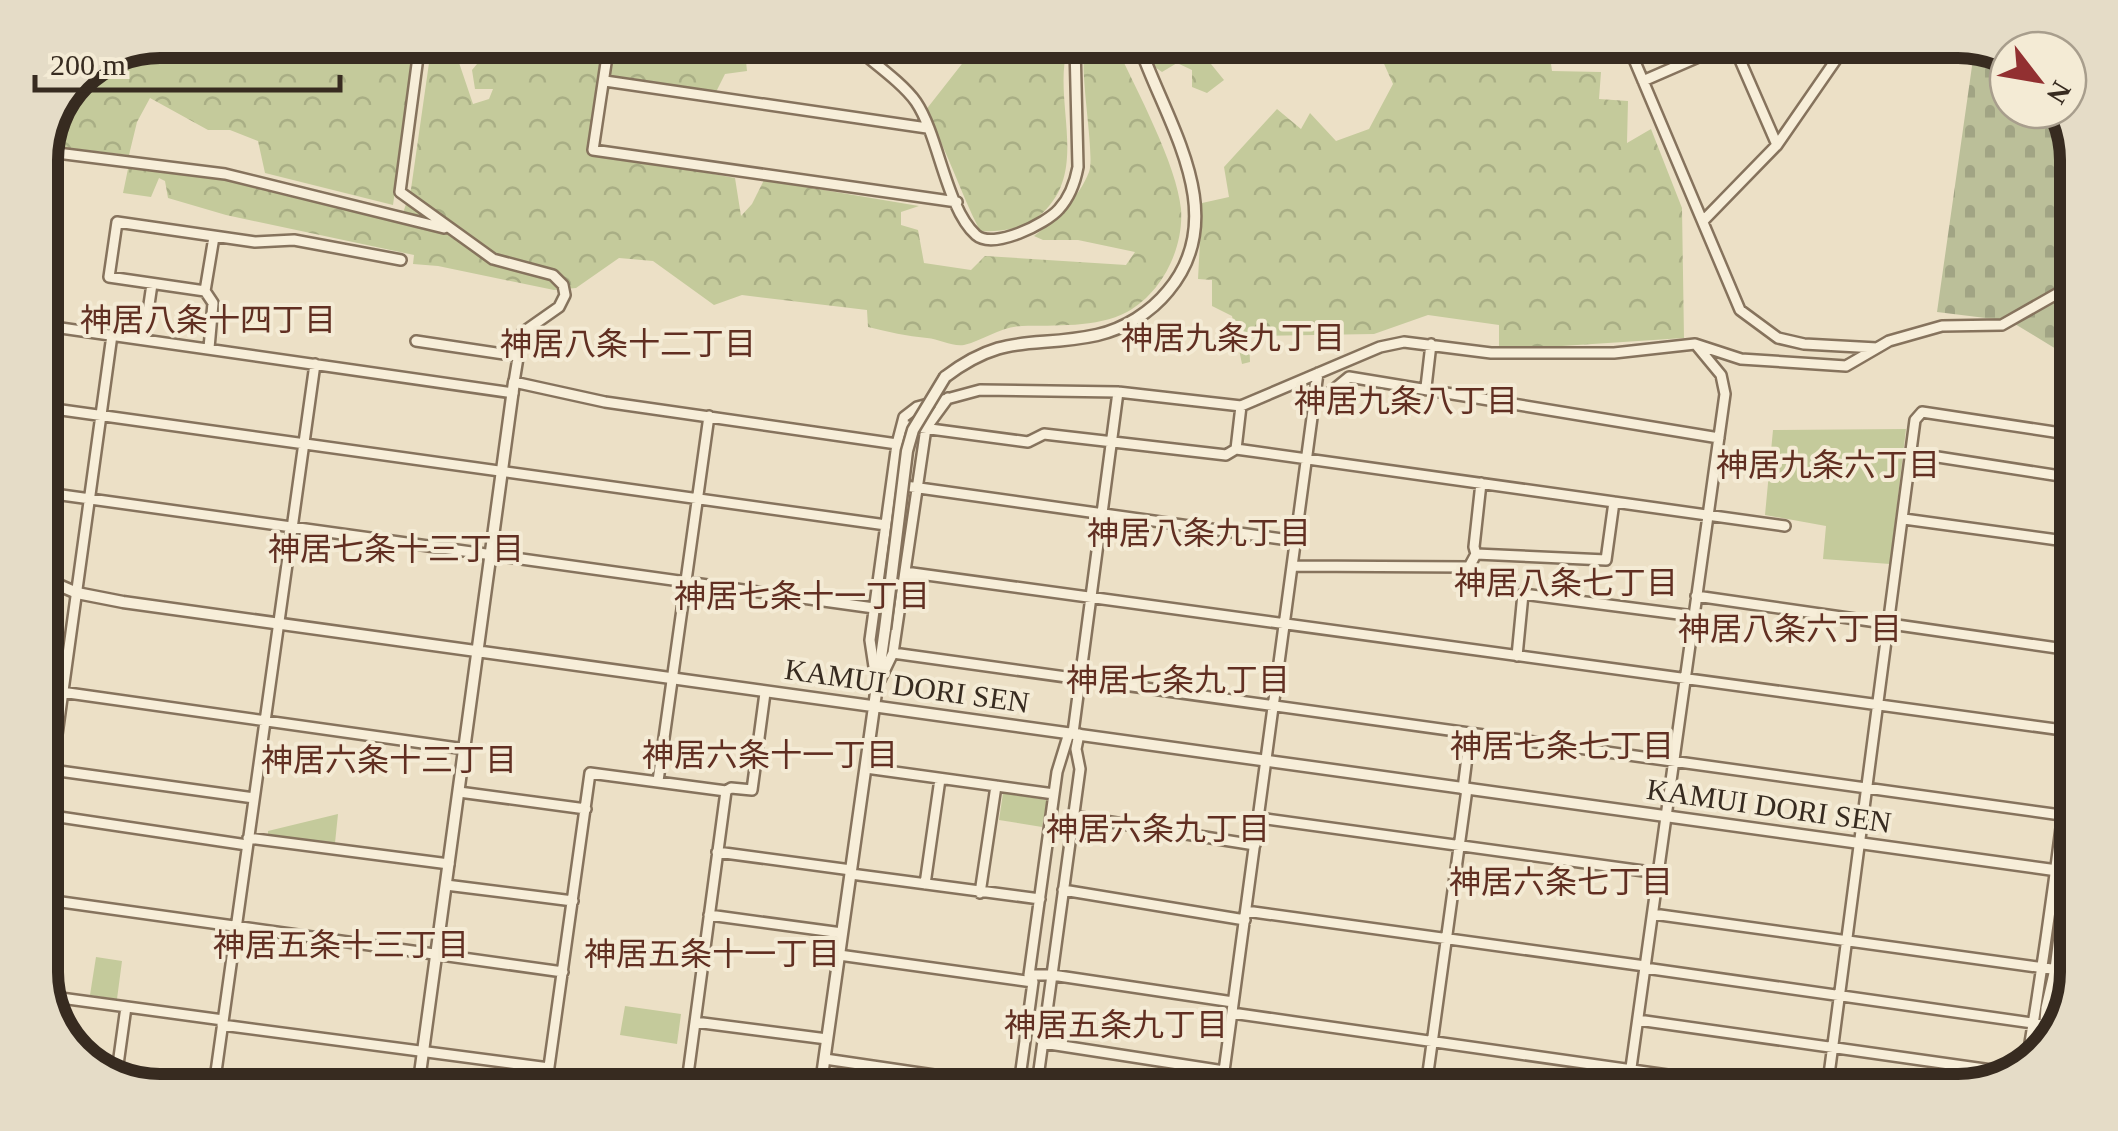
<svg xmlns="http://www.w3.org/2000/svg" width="2118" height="1131" viewBox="0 0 2118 1131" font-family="'Times New Roman','Noto Sans JP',serif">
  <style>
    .forest { fill: url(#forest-crowns) }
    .cemetery { fill: url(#cemetery-stones) }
    .green { fill: #c4ca9b }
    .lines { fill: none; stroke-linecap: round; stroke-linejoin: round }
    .minor-casing { stroke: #86735d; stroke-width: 14 }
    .tertiary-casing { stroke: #86735d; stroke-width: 15 }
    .minor { stroke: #f7eed9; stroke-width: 9 }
    .tertiary { stroke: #f7eed9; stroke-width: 10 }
    .tertiary-bridge-casing { stroke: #86735d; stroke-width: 15; stroke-linecap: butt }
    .tertiary-bridge { stroke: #f7eed9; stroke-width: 10 }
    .labels { text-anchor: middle; stroke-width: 8; stroke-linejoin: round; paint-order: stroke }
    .street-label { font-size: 30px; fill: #372b20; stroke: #f4ebd5 }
    .neighbourhood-label { font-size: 32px; fill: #612f22; stroke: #f4ebd5 }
    .rim { fill: none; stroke: #372b20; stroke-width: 12 }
  </style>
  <defs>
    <pattern id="forest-crowns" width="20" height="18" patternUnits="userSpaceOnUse" patternTransform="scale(2.5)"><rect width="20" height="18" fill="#c4ca9b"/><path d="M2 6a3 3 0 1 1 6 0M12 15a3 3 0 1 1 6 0" fill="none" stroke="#a9ae85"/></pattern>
    <pattern id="cemetery-stones" width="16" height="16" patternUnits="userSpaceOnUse" patternTransform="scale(2.5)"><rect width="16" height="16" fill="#bbbf99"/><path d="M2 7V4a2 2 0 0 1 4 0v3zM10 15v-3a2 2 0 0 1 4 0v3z" fill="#a1a484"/></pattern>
  </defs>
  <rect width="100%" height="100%" fill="#ece0c6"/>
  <path class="forest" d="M159,40L393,42L392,46L413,63L393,205L265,173L258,141L230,130H208L150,98L137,122L129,155L43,145L62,105H79L69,89L75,74Z
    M432,42H452L473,104L489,99L493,89H475L472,70L482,58L507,61L521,42L603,43V48L609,43L723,44L722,55L746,61L747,71L725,74L716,92L613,77L603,113L593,115L588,151L735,178L741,216L752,204L764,180L919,206L901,212V225L918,230L924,263L971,270L985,256L1126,265L1135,252L1078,240H1043L1034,236C1055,220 1079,198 1089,172C1095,158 1081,82 1084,55L1116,46C1136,89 1177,165 1181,209C1184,248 1162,293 1127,312C1097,328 1054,325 1022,326C999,327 985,340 964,345C953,347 939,339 927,338C907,336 888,332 868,327L867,310L742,295L714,305L653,261L619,258L576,288L554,290L438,266L413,264L414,255L226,215L168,198L165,181L159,178L151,197L123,193L129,164L224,179L400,222L411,189Z
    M976,46H1068C1051,102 1092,172 1039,216C1023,229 1000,232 980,231C960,192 947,149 925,111Z
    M1148,47H1223L1211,64L1224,80L1207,93L1192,87V70L1177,63L1162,72L1152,65Z
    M1377,48H1390L1392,54L1406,48L1549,49L1552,71L1601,72L1599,99L1628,101L1627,143L1651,129L1682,208L1684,338L1499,350V325L1428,315L1374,334L1249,336L1250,362L1242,364L1232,316L1212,306V280L1198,279L1202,203L1229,197L1224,167L1277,109L1301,129L1310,113L1336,141L1369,129L1393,84Z"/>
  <path class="cemetery" d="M1974,52L2008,53V110H2064L2078,152L2075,355L2061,352L2010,321L1937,312Z"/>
  <path class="green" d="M1906,429L1890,564L1823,559L1826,526L1765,515L1773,430Z
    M1003,793L1047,800L1042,827L999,820Z
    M338,814L335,843L268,835V831Z
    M96,957L122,961L117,999L90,995Z
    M625,1006L681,1014L677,1044L620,1035Z"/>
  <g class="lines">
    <defs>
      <path id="minor" d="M420,42L400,192L493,259L553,275L563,285L565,295L559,307L522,333L514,382L605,402L897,444
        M609,43L593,150L957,202
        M853,45C871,61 903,83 916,102C939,136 946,208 976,235C993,250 1046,224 1059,209C1070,197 1075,183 1078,167L1075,46
        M1630,50L1740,310L1778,338L1804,344L1877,348L1889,341L1942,326L2002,325L2076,283
        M1736,51L1777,145
        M605,81L927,128
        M1643,81L1712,51
        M41,151L225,174L444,228
        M1703,221L1777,145L1842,51
        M205,291L109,277L117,222L255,242L294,240L401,260
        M40,325L513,393
        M144,339L152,284
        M416,341L517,356
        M209,348L213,303L205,291L214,237
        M1426,387L1431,344
        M1315,405L1349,377L1719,438
        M1241,406L1236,449L1785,526
        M40,407L886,525
        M908,426L1028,442L1044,434L1226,455L1236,449
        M1912,453L2073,478
        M898,485L1296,541
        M40,492L874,608
        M1904,519L2072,542
        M1476,554L1606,560L1614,502
        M1292,566L1469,567L1476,554L1474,547L1481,483
        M905,572L2070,731
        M1696,596L2071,650
        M893,653L2068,816
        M1517,656L1523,594L1694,616
        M876,680L870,640L897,444L904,417L917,407L980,390L1118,392L1241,406L1380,347L1404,342L1491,353H1614L1695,344L1741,359L1846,366L1877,348
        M880,680L893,653L926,428L948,398
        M40,689L465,749
        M1073,733L1118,392
        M866,768L1054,794
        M52,770L254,798
        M658,781L709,416
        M1463,789L1470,733
        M459,792L586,809
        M46,815L247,845
        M1073,816L1255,845
        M1259,818L1658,873
        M248,838L449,864
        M717,852L851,870
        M40,858L112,335
        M851,874L1040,899
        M925,884L940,779
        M446,885L573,901
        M1063,890L1245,920
        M980,893L996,786
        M40,899L563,972
        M1246,911L1645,966
        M1653,914L2066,971
        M709,915L842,933
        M839,955L1033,982
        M1645,968L2046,1025
        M1029,975H1052L1233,1002
        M46,996L223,1020
        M1232,1013L1773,1090
        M1638,1020L2020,1074
        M695,1022L827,1039
        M222,1025L549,1068
        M1043,1043L1224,1071
        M2043,1049L2046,1008L2055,969L2068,865
        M825,1059L1002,1085
        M2026,1067C2043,966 2057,865 2069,763
        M116,1079L126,1007
        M215,1079L315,364
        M547,1081L590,773L726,791L731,788L752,790L765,693
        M687,1082L726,791
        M1019,1085L1033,982L1029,975L1057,772L1069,733
        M1037,1085L1080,769L1076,749L1079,734
        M1222,1086L1318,373
        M1426,1087L1467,789
        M1628,1089L1725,394L1721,375L1697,346
        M1827,1090L1915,420L1922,412L2074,435"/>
      <path id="tertiary" d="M945,377C1006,331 1033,349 1097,335C1124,329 1151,312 1168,291C1232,215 1167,124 1140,47
        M40,577L77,593L123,602L2068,872
        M419,1081L514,382
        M821,1083L885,629"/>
    </defs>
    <use href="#minor" class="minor-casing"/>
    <use href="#tertiary" class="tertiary-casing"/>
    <use href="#minor" class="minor"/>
    <use href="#tertiary" class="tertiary"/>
    <defs>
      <path id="tertiary-bridge" d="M885,629L907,451L913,430L945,377"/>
    </defs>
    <use href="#tertiary-bridge" class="tertiary-bridge-casing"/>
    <use href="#tertiary-bridge" class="tertiary-bridge"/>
  </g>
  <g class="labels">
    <g class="street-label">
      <text transform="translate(907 686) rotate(8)" y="10">KAMUI DORI SEN</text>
      <text transform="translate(1769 806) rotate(8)" y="10">KAMUI DORI SEN</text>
    </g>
    <g class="neighbourhood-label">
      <text x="208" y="331">神居八条十四丁目</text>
      <text x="1233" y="349">神居九条九丁目</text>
      <text x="628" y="355">神居八条十二丁目</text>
      <text x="1406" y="412">神居九条八丁目</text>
      <text x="1828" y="476">神居九条六丁目</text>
      <text x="1199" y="544">神居八条九丁目</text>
      <text x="396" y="560">神居七条十三丁目</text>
      <text x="1566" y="594">神居八条七丁目</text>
      <text x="802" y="607">神居七条十一丁目</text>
      <text x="1790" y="640">神居八条六丁目</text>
      <text x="1178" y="691">神居七条九丁目</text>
      <text x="1562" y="757">神居七条七丁目</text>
      <text x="770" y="766">神居六条十一丁目</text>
      <text x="389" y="771">神居六条十三丁目</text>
      <text x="1158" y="840">神居六条九丁目</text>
      <text x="1561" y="893">神居六条七丁目</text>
      <text x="341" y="956">神居五条十三丁目</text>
      <text x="712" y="965">神居五条十一丁目</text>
      <text x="1116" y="1036">神居五条九丁目</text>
    </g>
  </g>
  <path d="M0 0H2118V1131H0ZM160 58H1958A102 102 0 0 1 2060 160V972A102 102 0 0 1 1958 1074H160A102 102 0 0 1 58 972V160A102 102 0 0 1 160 58Z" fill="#e5dcc7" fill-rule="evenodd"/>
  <path class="rim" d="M160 58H1958A102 102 0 0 1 2060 160V972A102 102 0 0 1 1958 1074H160A102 102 0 0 1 58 972V160A102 102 0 0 1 160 58Z"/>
  <g transform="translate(2038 80) rotate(121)"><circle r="48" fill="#f4ebd5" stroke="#a89e8d" stroke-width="2.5"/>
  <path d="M0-8L18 38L0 25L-18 38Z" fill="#923031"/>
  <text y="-15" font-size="28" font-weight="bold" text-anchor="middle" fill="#372b20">N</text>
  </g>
  <path d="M35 75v15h305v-15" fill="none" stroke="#372b20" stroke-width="5"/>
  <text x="50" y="75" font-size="30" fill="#372b20" stroke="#f4ebd5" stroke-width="8" paint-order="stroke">200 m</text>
</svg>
